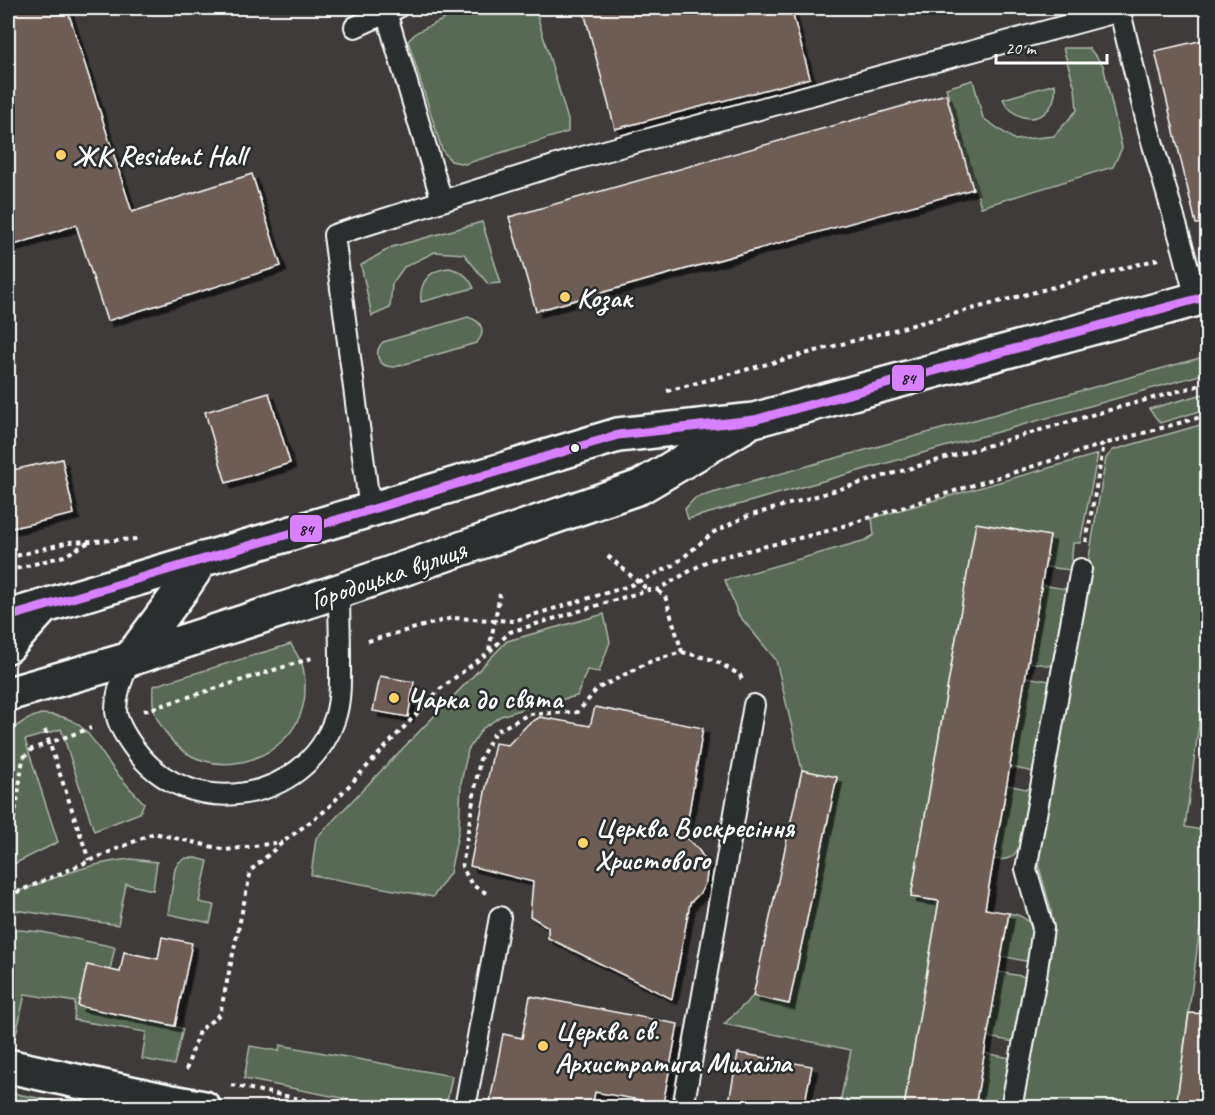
<svg xmlns="http://www.w3.org/2000/svg" width="1215" height="1115" viewBox="0 0 1215 1115" font-family="Caveat,sans-serif">
  <style>
    .green { fill: #596b55; stroke: #acb5aa; stroke-width: 1.5 }
    .building { fill: #6e5d55; stroke: #fff; stroke-width: 1.5; filter: url(#shadow) }
    .lines { fill: none; stroke-linecap: round; stroke-linejoin: round }
    .service-casing { stroke: #fff; stroke-width: 24 }
    .minor-casing { stroke: #fff; stroke-width: 38 }
    .primary-casing { stroke: #fff; stroke-width: 38 }
    .path { stroke: #fff; stroke-width: 4; stroke-dasharray: 4.5 4.5; stroke-linecap: butt }
    .service { stroke: #2a2d2e; stroke-width: 20 }
    .minor { stroke: #2a2d2e; stroke-width: 33 }
    .primary { stroke: #2a2d2e; stroke-width: 33 }
    .bus-1-casing { stroke: #2a2d2e; stroke-width: 14 }
    .bus-1 { stroke: #d880ff; stroke-width: 9 }
    .poi-dot { fill: #ffd166; stroke: #2a2d2e; stroke-width: 2 }
    .bus-dot { fill: #fff; stroke: #2a2d2e; stroke-width: 2 }
    .labels { text-anchor: middle; stroke-width: 5; stroke-linejoin: round; paint-order: stroke }
    .poi-label { font-size: 28px; font-weight: bold; fill: #fff; stroke: #2a2d2e; text-anchor: start }
    .street-label { font-size: 28px; fill: #fff; stroke: #2a2d2e }
    .line-badge { stroke: #2a2d2e; stroke-width: 2 }
    .pale-badge-label { font-size: 16px; text-anchor: middle; font-weight: bold; fill: #111 }
  </style>
  <defs>
    <filter id="shadow"><feDropShadow dx="5.5" dy="5.5" stdDeviation="0" flood-color="#0009"/></filter>
  </defs>
  <rect width="100%" height="100%" fill="#3e3b3a"/>
  <filter id="ink" filterUnits="userSpaceOnUse"><feTurbulence type="fractalNoise" baseFrequency=".0167" numOctaves="2"/><feDisplacementMap in="SourceGraphic" scale="12" xChannelSelector="R" yChannelSelector="G"/><feConvolveMatrix kernelMatrix="1 2 1 2 8 2 1 2 1" color-interpolation-filters="sRGB"/></filter>
  <g filter="url(#ink)">
    <path class="green" d="M467,8H535L568,120V132L465,164L451,161L442,150L408,41L417,32Z
      M1063,48H1089L1103,65L1122,148L1113,167L981,207L946,88L973,80L983,118L1015,140L1054,136L1077,110L1075,88Z
      M1055,84C1059,120 1019,131 1003,99Z
      M482,222L501,283L488,284L464,254L435,252L404,267L392,284L390,308L372,316L361,265L392,247Z
      M449,268C462,271 468,276 474,288L421,302C419,282 429,270 449,268Z
      M468,317C482,321 487,332 476,343L395,367C379,368 372,354 383,342Z
      M1207,356V373L688,519L685,509L695,498L825,461Z
      M1207,393V409L1160,423L1149,409Z
      M1207,423L1208,658L1185,827L1207,831L1208,868L1176,1107L1020,1108L1051,935V910L1039,867L1038,855L1106,458L1113,450Z
      M1098,454L1080,543H1073L1071,570L1045,567L1050,536L976,524L911,896L939,901L904,1107H839L851,1050L724,1024L753,996L789,1003L837,778L802,770L776,660L738,614L725,580L866,540L874,535L872,518Z
      M1042,585L1066,589L1052,666L1028,662Z
      M604,614L610,642L599,672L587,670L577,696L529,707L501,716L482,729L468,750L461,783L459,829L450,873L433,897L311,875L316,838L507,641Z
      M291,644C294,650 299,657 302,664C305,672 305,682 305,691C303,761 205,791 166,733C161,726 155,717 154,709C152,701 153,693 153,686Z
      M1026,677L1050,681L1034,772L1010,767Z
      M41,714C86,714 91,741 115,771C124,782 134,793 144,803L140,813L94,831L61,729L25,740L58,842L8,867V733C18,724 27,718 41,714Z
      M1007,785L1032,790C1029,806 1026,851 1009,858C1004,860 999,860 994,859Z
      M186,858H196L208,861L199,902L214,905L210,923L168,914L175,869L179,862Z
      M131,859L157,862L153,890L126,884L118,925L8,909V895C48,881 89,862 131,859Z
      M1009,913C1040,918 1032,937 1030,962L1001,956Z
      M8,929L42,932L115,947L110,970L79,1006L175,1026L183,1029L174,1065L142,1059L146,1032L74,1020L75,1002L25,994L16,1035L10,1042H8Z
      M999,972L1027,977L1014,1042L987,1037Z
      M280,1045L452,1076L446,1107H388L244,1079L250,1046L279,1051Z
      M984,1053L1011,1058L1001,1107L975,1108Z
      M8,1093H12L85,1107H8Z"/>
    <path class="building" d="M8,8H67L132,212L252,174L281,266L107,321L76,225L8,247Z
      M583,8H791L810,78L615,129Z
      M1208,39V223L1196,224L1155,51Z
      M946,94L973,189L536,311L509,217Z
      M269,393L290,463L226,483L205,412Z
      M62,459L74,514L8,529V471Z
      M976,523L1050,536L985,909L1009,913L975,1107H904L939,901L911,897Z
      M380,676L414,682L408,717L373,711Z
      M595,707L703,728L685,837L698,849L708,864L706,881L701,892L690,903L672,999L548,938V927L530,916L533,882L470,866L495,743L508,745L528,724L540,717L590,726Z
      M802,770L837,777L789,1004L753,996Z
      M162,937L192,943L175,1026L78,1006L87,965L120,972L124,952L158,959Z
      M530,996L678,1024L663,1104L595,1092L592,1107H489L503,1034L522,1038Z
      M1189,1013L1208,1014V1107H1176Z
      M738,1053L812,1066L804,1107H728Z"/>
    <g class="lines">
      <defs>
        <path id="service" d="M1119,8L1149,131L1184,252L1196,299
          M386,12L442,201
          M355,27L397,8
          M370,510L334,235L579,158L1120,11
          M130,659C123,677 116,692 116,711C117,724 127,738 134,748C186,822 306,805 335,718C341,699 340,680 340,660C340,637 339,614 339,591
          M465,1108L500,917
          M683,1108L754,705
          M1011,1108L1035,983L1043,928L1026,869L1081,569"/>
        <path id="minor" d="M8,1066L172,1102L204,1108"/>
        <path id="primary" d="M8,617L370,510L618,435L754,420L1208,296
          M8,646L43,607
          M130,659L182,589L202,559
          M8,694L130,659L339,591L640,487L745,425"/>
      </defs>
      <use href="#service" class="service-casing"/>
      <use href="#minor" class="minor-casing"/>
      <use href="#primary" class="primary-casing"/>
      <path class="path" d="M667,391L1158,259
        M1086,542L1104,444
        M608,556L648,590
        M8,558L69,542L139,539
        M8,571L64,556L91,541
        M368,641L452,618L513,621L629,586L674,565L714,532L745,517L1095,414L1208,383
        M489,650L500,594
        M682,652L714,660L740,675L742,680
        M144,711L312,658
        M45,730L89,860
        M8,846L17,802L23,758L32,749L91,728
        M486,893L472,885L462,867L480,759L495,732L529,714L578,712L597,689L649,662L682,652L665,596L657,590
        M8,896L154,833L226,850L282,842
        M186,1070L199,1031L220,1014L251,870L283,842L326,810L440,689L489,652L510,632L648,590H657L709,560L824,532L1104,444L1208,415
        M231,1085L345,1108"/>
      <use href="#service" class="service"/>
      <use href="#minor" class="minor"/>
      <use href="#primary" class="primary"/>
      <defs>
        <path id="bus-1" d="M8,617L370,510L618,435L754,420L1208,296"/>
      </defs>
      <use href="#bus-1" class="bus-1-casing"/>
      <use href="#bus-1" class="bus-1"/>
    </g>
  </g>
  <g class="poi-dot">
    <circle cx="61" cy="155" r="6"/>
    <circle cx="565" cy="297" r="6"/>
    <circle cx="394" cy="698" r="6"/>
    <circle cx="583" cy="843" r="6"/>
    <circle cx="543" cy="1046" r="6"/>
  </g>
  <circle class="bus-dot" cx="575" cy="448" r="5"/>
  <g class="labels">
    <g class="poi-label">
      <text x="73" y="165">ЖК Resident Hall</text>
      <text x="577" y="307">Козак</text>
      <text x="406" y="708">Чарка до свята</text>
      <text x="595" y="837">Церква Воскресіння<tspan x="595" dy="32">Христового</tspan></text>
      <text x="555" y="1040">Церква св.<tspan x="555" dy="32">Архистратига Михаїла</tspan></text>
    </g>
    <g class="street-label">
      <text transform="translate(388 574) rotate(-19)" y="10">Городоцька вулиця</text>
    </g>
  </g>
  <g class="line-badge">
    <rect x="891" y="364" width="34" height="28" rx="6" fill="#d880ff"/>
    <rect x="289" y="514" width="34" height="29" rx="6" fill="#d880ff"/>
  </g>
  <g class="pale-badge-label">
    <text x="908" y="384">84</text>
    <text x="306" y="535">84</text>
  </g>
  <rect width="1215" height="1115" fill="none" stroke="#2a2d2e" stroke-width="30"/>
  <rect x="15" y="15" width="1185" height="1085" fill="none" stroke="#fff" stroke-width="2" filter="url(#ink)"/>
  <path d="M996 54v9h111v-9" fill="none" stroke="#ffffff" stroke-width="3"/>
  <text x="1005" y="54" font-size="18" fill="#ffffff" stroke="#2a2d2e" stroke-width="4.5" paint-order="stroke">20 m</text>
</svg>
